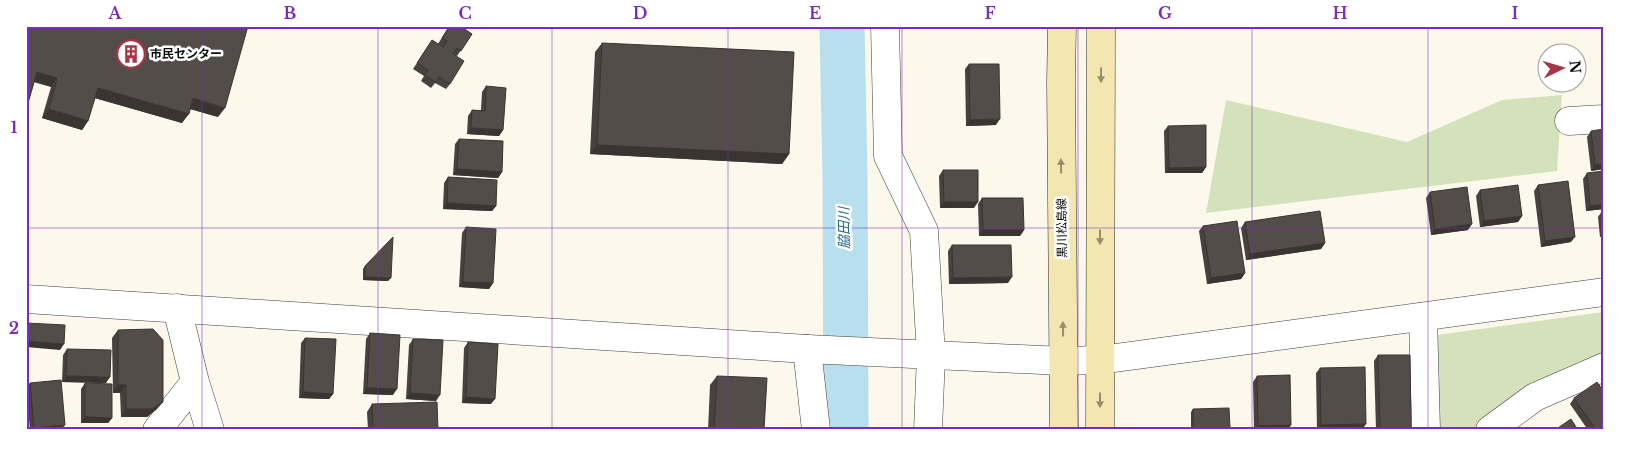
<svg xmlns="http://www.w3.org/2000/svg" width="1630" height="456" viewBox="0 0 1630 456" font-family="'Libre Baskerville','Noto Sans JP',serif">
  <style>
    .green { fill: #d3e2bb }
    .lines { fill: none; stroke-linecap: round; stroke-linejoin: round }
    .river { stroke: #b7dfed; stroke-width: 45 }
    .minor-casing { stroke: #3e3e3e; stroke-width: 29 }
    .tertiary-casing { stroke: #3e3e3e; stroke-width: 29 }
    .secondary-casing { stroke: #2d2d2d; stroke-width: 29 }
    .minor { stroke: #fff; stroke-width: 28 }
    .tertiary { stroke: #fff; stroke-width: 28 }
    .secondary { stroke: #f4e6b0; stroke-width: 28 }
    .wall { fill: #47413f }
    .shaded-wall { fill: #3a3533 }
    .building { fill: #534c49; stroke: #3a3533 }
    .oneway { fill: #978e6e }
    .grid { fill: none; stroke: #7b2cbf; stroke-width: 1; stroke-opacity: 0.55 }
    .labels { text-anchor: middle; stroke-width: 5; stroke-linejoin: round; paint-order: stroke }
    .poi-label { font-size: 12px; font-weight: bold; fill: #0b0b0b; stroke: #fff; text-anchor: start }
    .street-label { font-size: 12px; fill: #0b0b0b; stroke: #fff }
    .water-label { font-size: 14px; font-style: italic; fill: #266a8c; stroke: #fff }
    .neatline { fill: none; stroke: #7b2cbf; stroke-width: 2 }
    .grid-label { font-size: 16px; text-anchor: middle; font-weight: bold; fill: #7b2cbf }
  </style>
  <rect width="100%" height="100%" fill="#fcf8ec"/>
  <path class="green" d="M1562,95L1557,171L1206,213L1226,100L1407,142L1502,100Z
    M1604,312V358L1479,430H1436L1437,335Z"/>
  <g class="lines">
    <path class="river" d="M842,26L845,178L846,430"/>
    <defs>
      <path id="minor" d="M885,26L888,156L924,231L931,356L928,430
        M1569,121L1604,119
        M177,308L195,382L210,430
        M1423,317L1426,430
        M807,349L816,430
        M157,430L195,382
        M1490,430L1535,397L1604,367"/>
      <path id="tertiary" d="M26,299L807,349L1063,361L1100,360L1604,292"/>
      <path id="secondary" d="M1062,26L1061,82L1064,430
        M1100,430L1101,26"/>
    </defs>
    <use href="#minor" class="minor-casing"/>
    <use href="#tertiary" class="tertiary-casing"/>
    <use href="#secondary" class="secondary-casing"/>
    <use href="#minor" class="minor"/>
    <use href="#tertiary" class="tertiary"/>
    <use href="#secondary" class="secondary"/>
  </g>
  <path class="wall" d="M26,26L218,117L190,109L182,123L95,98L88,121L82,130L42,118L51,87Z
    M449,26L472,34L457,56L453,54L450,84L446,89L435,83L431,88L421,81L424,76L413,69L428,46L443,47L438,44Z
    M602,43L789,154L782,164L590,154L595,52Z
    M969,64L996,125L966,126L965,69Z
    M486,86L503,130L499,136L467,134L468,116L472,110H481L482,92Z
    M1168,126L1206,167L1202,173H1165L1164,131Z
    M1591,131L1604,169L1591,171L1587,137Z
    M459,139L502,172L498,178L453,175L455,144Z
    M943,170L974,208H940L939,176Z
    M1587,173L1604,209L1586,211L1583,179Z
    M448,177L496,206L492,211L443,209L444,183Z
    M1538,185L1571,242L1541,247L1534,191Z
    M1480,190L1522,216L1518,222L1480,227L1476,196Z
    M1430,192L1468,230L1431,235L1426,198Z
    M982,198L1024,230L1020,236H979L978,204Z
    M1602,211H1604V237H1600L1598,217Z
    M1245,222L1325,243L1321,249L1246,260L1241,228Z
    M1203,226L1245,273L1241,279L1207,284L1199,231Z
    M466,227L493,283L489,289L459,287L462,233Z
    M952,245L1008,283L949,284L948,251Z
    M365,266L388,281L363,280V269Z
    M118,330L157,409L147,417H121L120,393H113L112,338Z
    M370,333L393,395L363,394L366,339Z
    M305,338L333,394L329,399L299,398L301,343Z
    M413,339L436,401L406,399L409,345Z
    M468,342L491,404L462,403L464,348Z
    M67,349L106,383L62,382L63,355Z
    M1378,355L1411,428L1410,430H1376L1374,361Z
    M1320,368L1362,430H1317L1316,373Z
    M717,376L764,430H708L710,385Z
    M1257,376L1288,430H1254L1253,382Z
    M30,383L61,430H30L26,388Z
    M85,383L112,418L108,423H81V389Z
    M1574,398L1604,430H1588L1570,404Z
    M372,404L438,430H368L367,412Z
    M1193,409L1230,428L1228,430H1191V412Z"/>
  <path class="shaded-wall" d="M37,72L57,78L51,87L30,81Z
    M98,88L189,114L182,123L91,97Z
    M193,98L225,108L218,117L187,108Z
    M49,109L88,121L82,130L42,118Z
    M1000,119L996,125L966,126L970,120Z
    M471,128L503,130L499,136L467,134Z
    M597,145L789,154L782,164L590,154Z
    M1604,164V169L1591,171L1595,165Z
    M1206,167L1202,173H1165L1169,168Z
    M457,169L502,172L498,178L453,175Z
    M944,202H978L974,208H940Z
    M447,203L496,206L492,211L443,209Z
    M1604,204V209L1586,211L1590,206Z
    M1522,216L1518,222L1480,227L1484,221Z
    M1472,224L1468,230L1431,235L1435,229Z
    M983,230H1024L1020,236H979Z
    M1575,237L1571,242L1541,247L1545,241Z
    M1325,243L1321,249L1246,260L1250,254Z
    M1245,273L1241,279L1207,284L1211,278Z
    M365,277L391,278L388,281L363,280Z
    M1012,277L1008,283L949,284L953,278Z
    M463,282L493,283L489,289L459,287Z
    M26,341L64,344L60,350L26,347Z
    M66,376L110,377L106,383L62,382Z
    M118,385H126L120,393H113Z
    M367,388L397,389L393,395L363,394Z
    M303,392L333,394L329,399L299,398Z
    M410,393L440,395L436,401L406,399Z
    M466,397L495,399L491,404L462,403Z
    M163,402L157,409L147,417H121L126,409Z
    M85,417L112,418L108,423H81Z
    M1366,424L1362,430H1317L1321,425Z
    M65,425L61,430H32L34,428Z
    M1291,425L1288,430H1256L1258,426Z
    M1193,428H1230L1228,430H1192Z
    M1411,428L1410,430H1379L1380,429Z"/>
  <path class="building" d="M26,26H248L225,108L193,98L189,114L98,88L88,121L49,109L57,78L37,72L26,110Z
    M450,26H460L472,34L461,51L457,48L453,54L464,61L450,84L439,77L435,82L425,75L428,70L417,63L432,40L443,47L447,41L442,38Z
    M602,43L794,52L789,154L597,145Z
    M969,64H999L1000,119L970,120Z
    M486,86L506,88L503,130L471,128L472,110L485,111Z
    M1206,125V167L1169,168L1168,126Z
    M1604,129V164L1595,165L1591,131Z
    M459,139L503,141L502,172L457,169Z
    M943,170H978V202H944Z
    M1604,171V204L1590,206L1587,173Z
    M448,177L497,180L496,206L447,203Z
    M1568,181L1575,237L1545,241L1538,185Z
    M1518,185L1522,216L1484,221L1480,190Z
    M1467,187L1472,224L1435,229L1430,192Z
    M982,198H1023L1024,230H983Z
    M1320,211L1325,243L1250,254L1245,222Z
    M1602,211H1604V227Z
    M1237,221L1245,273L1211,278L1203,226Z
    M466,227L496,229L493,283L463,282Z
    M393,237L391,278L365,277V266Z
    M952,245H1011L1012,277L953,278Z
    M26,323L65,325L64,344L26,341Z
    M153,329L163,340V402L152,409H126V385H118V330Z
    M370,333L400,335L397,389L367,388Z
    M305,338L336,339L333,394L303,392Z
    M413,339L443,340L440,395L410,393Z
    M468,342L498,344L495,399L466,397Z
    M67,349L111,350L110,377L66,376Z
    M1378,355H1410L1411,428L1380,429Z
    M1365,367L1366,424L1321,425L1320,368Z
    M1290,375L1291,425L1258,426L1257,376Z
    M717,376L767,378L764,430H714Z
    M61,380L65,425L34,428L30,383Z
    M1597,382L1604,392V430H1596L1574,398Z
    M85,383L112,384V418L85,417Z
    M437,402L438,430H373L372,404Z
    M1229,408L1230,428H1193V409Z
    M1571,419L1578,430H1555Z
    M949,428H979V430H949Z"/>
  <defs><path id="oneway-solid" d="M-6-.8H1V-3.2L6.5 0L1 3.2V.8H-6Z" transform="scale(1.25)"/></defs>
  <g class="oneway">
    <use href="#oneway-solid" transform="translate(1101 75) rotate(90)"/>
    <use href="#oneway-solid" transform="translate(1061 166) rotate(-91)"/>
    <use href="#oneway-solid" transform="translate(1100 237) rotate(90)"/>
    <use href="#oneway-solid" transform="translate(1063 329) rotate(-91)"/>
    <use href="#oneway-solid" transform="translate(1100 400) rotate(90)"/>
  </g>
  <path class="grid" d="M202,26V430M378,26V430M552,26V430M728,26V430M902,26V430M1078,26V430M1252,26V430M1428,26V430M26,228H1604"/>
  <defs>
    <symbol id="building-ring" viewBox="-11 -11 22 22"><circle r="9.5" fill="#fff" stroke="#a93647" stroke-width="1.5"/><path d="M-4-6H4V6H1V3H-1V6H-4ZM-2.5-4.3h1.7v1.8h-1.7ZM.8-4.3h1.7v1.8H.8ZM-2.5-1h1.7V.8h-1.7ZM.8-1h1.7V.8H.8Z" fill="#a93647"/></symbol>
  </defs>
  <g fill-rule="evenodd">
    <use href="#building-ring" x="115" y="38" width="32" height="32"/>
  </g>
  <g class="labels">
    <g class="poi-label">
      <text x="150" y="58">市民センター</text>
    </g>
    <g class="street-label">
      <text transform="translate(1062 228) rotate(-91)" y="4">黒川松島線</text>
    </g>
    <g class="water-label">
      <text transform="translate(844 228) rotate(-91)" y="5">脇田川</text>
    </g>
  </g>
  <rect width="1630" height="456" fill="none" stroke="#ffffff" stroke-width="55"/>
  <g transform="translate(1562 68) rotate(85)"><circle r="24" fill="#ffffff" stroke="#9d9d9d"/>
  <path d="M0-4L9 19L0 12L-9 19Z" fill="#a93647"/>
  <text y="-8" font-size="14" font-weight="bold" text-anchor="middle" fill="#0b0b0b">N</text>
  </g>
  <rect x="28" y="28" width="1574" height="400" class="neatline"/>
  <g class="grid-label">
    <text x="115" y="19">A</text>
    <text x="290" y="19">B</text>
    <text x="465" y="19">C</text>
    <text x="640" y="19">D</text>
    <text x="815" y="19">E</text>
    <text x="990" y="19">F</text>
    <text x="1165" y="19">G</text>
    <text x="1340" y="19">H</text>
    <text x="1515" y="19">I</text>
    <text x="14" y="133">1</text>
    <text x="14" y="334">2</text>
  </g>
</svg>
